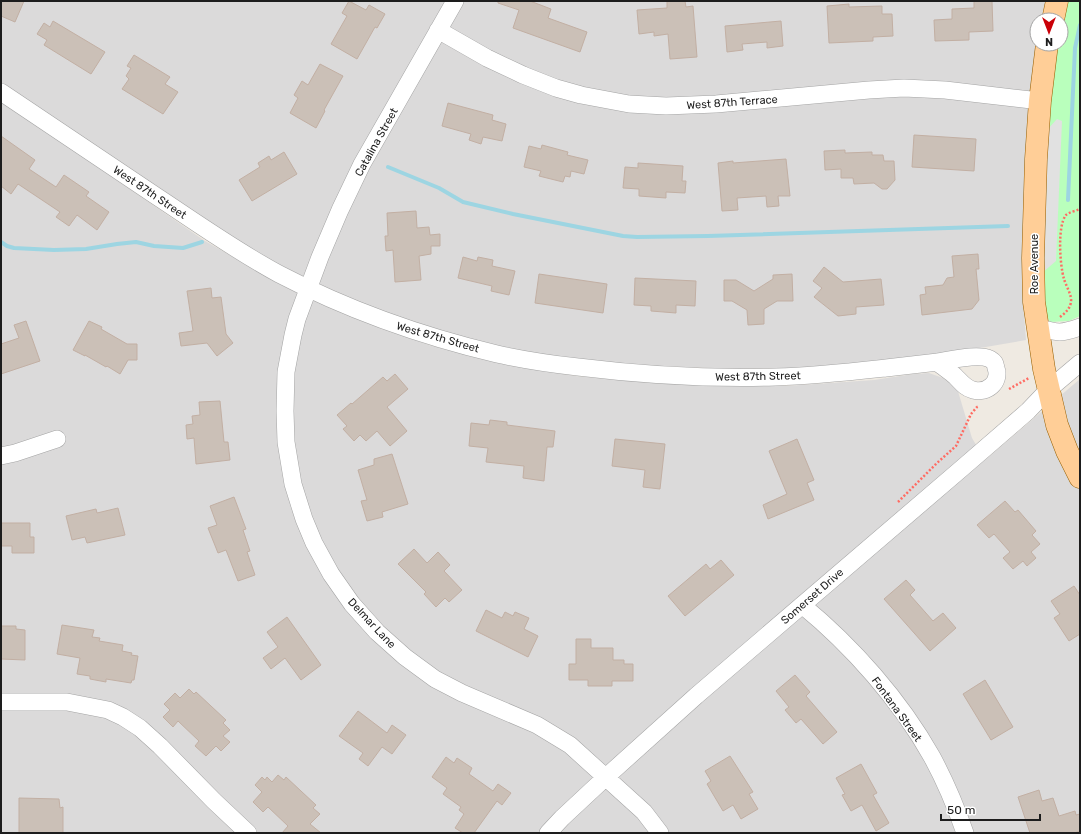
<svg xmlns="http://www.w3.org/2000/svg" width="1081" height="834" viewBox="0 0 1081 834" font-family="Rubik,sans-serif">
  <style>
    .residential { fill: #dbdada }
    .park { fill: #b9ffbc }
    .parking { fill: #e1e1e1 }
    .lines { fill: none; stroke-linecap: round; stroke-linejoin: round }
    .stream { stroke: #9dd5e2; stroke-width: 4 }
    .building { fill: #cbc0b7; stroke: #c2afa3 }
    .minor-casing { stroke: #a4a4a4; stroke-width: 18 }
    .major-casing { stroke: #965e00; stroke-width: 23 }
    .path { stroke: #ff6c63; stroke-width: 2.5; stroke-dasharray: 2 2; stroke-linecap: butt }
    .minor { stroke: #fff; stroke-width: 17 }
    .major { stroke: #ffce97; stroke-width: 22 }
    .labels { text-anchor: middle; stroke-width: 3; stroke-linejoin: round; paint-order: stroke }
    .street-label { font-size: 11px; fill: #1d1d1d; stroke: #fff }
  </style>
  <rect width="100%" height="100%" fill="#efeae2"/>
  <path class="residential" d="M1,1H1050L1045,20H1037V44L1023,236V301L1026,340L974,349L875,362L793,368L737,369L657,366L597,362L553,357L491,346L417,326L333,293L287,270L233,239L1,83Z
    M1,100L205,241L272,279L356,318L429,345L500,363L575,376L654,383L713,386H785L874,380L913,374L929,373L943,378L957,388L972,438L985,460L1080,379V833H1Z"/>
  <path class="park" d="M1057,1H1080V316L1069,321L1050,322L1047,317L1043,278L1047,44H1061V20Z"/>
  <path class="parking" d="M1057,119L1062,121L1056,261L1034,280L1037,141Z"/>
  <g class="lines">
    <path class="stream" d="M388,167L439,188L463,202L513,214L623,236L637,237L708,236L1008,226
      M1068,200L1075,48L1080,25
      M1,242L7,246L14,248L54,250L86,249L117,244L136,242L154,246L183,248L202,242"/>
  </g>
  <path class="building" d="M1,1H24L15,22L1,16Z
    M349,1L366,10L369,5L385,14L377,28L375,27L357,59L331,44L347,16L342,13Z
    M498,1H530L551,9L548,18L587,32L580,52L513,28L519,10L498,3Z
    M667,1H685L686,7L693,6L697,57L670,59L668,34L654,36V32L639,34L637,10L667,8Z
    M974,1H992L993,31L969,32V40L935,41L934,20L952,19V9L974,8Z
    M849,4V7L882,6V14H892L893,36L873,37V41L829,43L827,6Z
    M53,21L105,52L91,74L44,45L47,40L37,34L44,23L50,27Z
    M781,21L783,46L767,48V42L742,44L743,50L727,52L725,26Z
    M134,55L170,77L165,84L178,92L163,114L122,89L129,79L126,76L131,68L127,66Z
    M320,64L343,76L324,110L325,111L316,128L290,113L298,98L294,95L302,81L308,85Z
    M448,103L493,115L492,120L506,124L502,141L483,137L481,144L469,140L471,134L442,126Z
    M914,135L976,139L974,171L912,167Z
    M1,136L35,160L29,169L56,187L64,175L89,192L86,196L109,212L97,230L77,215L69,226L56,217L60,212L18,184L11,194L1,186Z
    M542,145L568,152L567,155L588,160L584,174L571,171L570,177L565,176L563,182L539,176L541,171L524,167L529,146L541,149Z
    M845,150V153L872,152V155H883L884,161H894L895,180L887,189H882L874,183L854,184L853,178H841V169L825,170L824,151Z
    M284,152L297,174L252,201L239,180L260,167L258,163L269,156L271,160Z
    M786,159L790,196H778L779,206L767,207L766,196L737,198L738,210L722,211L718,163L733,161V163Z
    M638,163L683,166L682,181H686L685,193L666,192V198L639,196V189L623,188L625,167L638,168Z
    M416,211L417,228L429,227L430,235L440,234V246H431V254L419,256L421,280L395,282L393,250L386,251L385,236H388L387,213Z
    M978,254L979,269H976L979,300L972,309L922,315L920,295L926,294L925,287L943,285L947,278L954,277L952,256Z
    M463,257L477,261L478,257L493,260L492,266L515,271L509,295L491,291L492,286L458,278Z
    M824,267L843,282L881,279L884,305L856,307V314L838,316L814,297L822,288L813,281Z
    M539,274L607,284L603,313L535,303Z
    M792,274L793,301H777L764,309V324L748,325L747,310L732,301H724V280H736L754,291L773,279V275Z
    M635,278L696,281L695,306L676,305V313L651,311V306L634,305Z
    M211,288L212,298L221,297L226,334L233,343L217,356L207,343L181,346L179,333L193,331L187,291Z
    M26,321L40,361L1,374V344L19,338L14,325Z
    M89,321L102,327L101,329L127,344H137V360H128L120,374L107,366L106,367L85,355V356L73,350Z
    M395,374L408,389L387,407L407,431L390,446L377,431L366,441L360,435L354,441L343,429L347,426L337,415L351,403L352,404L383,377L387,381Z
    M220,401L224,442H228L230,460L196,464L194,438L187,439L186,425L193,424L192,416L200,415L199,402Z
    M490,420L507,422V425L555,431L553,447H547L544,481L523,478L524,466L486,462L488,448L469,446L471,423L489,425Z
    M615,439L665,444L660,489L643,487L645,470L612,466Z
    M797,439L814,480L807,483L814,500L768,519L763,505L787,494L769,451Z
    M392,454L408,504L382,512L383,517L367,521L361,501L367,500L358,470L374,465V459Z
    M234,497L246,529L243,530L250,551L247,552L255,575L238,581L226,550L218,553L208,528L217,525L210,506Z
    M1005,501L1015,512L1018,510L1036,531L1032,535L1040,544L1031,552L1036,558L1027,566L1023,561L1013,569L1003,558L1010,552L994,534L989,538L977,525Z
    M118,508L125,535L87,543L85,537L72,540L66,516L96,509L97,513Z
    M1,523H30V537H34V553H12V546H1Z
    M414,549L427,563L438,552L450,565L444,571L462,590L449,602L445,598L436,607L424,594L426,592L398,564Z
    M721,560L734,575L685,616L668,596L706,564L710,569Z
    M906,580L915,590L910,595L933,621L943,613L956,628L930,651L884,599Z
    M1074,586L1080,595V634L1069,641L1054,618L1060,614L1051,601Z
    M486,610L502,618L505,612L513,616L515,612L529,618L524,629L538,636L528,657L476,631Z
    M287,617L321,665L301,680L285,658L271,669L263,658L278,647L267,632Z
    M62,625L94,630L92,637L100,638L99,641L123,645L122,651L132,653L131,655L138,656L134,680H132L131,683L106,679V682L90,679V676L77,674L80,658L57,654Z
    M1,626H16V629L25,630V660L1,659Z
    M576,639H591V648H613V660H624V664H633V681H612V686H588V680H569V664H576Z
    M795,675L810,692L806,696L837,732L823,744L801,719L796,723L785,710L789,707L776,691Z
    M985,680L1013,727L991,740L963,694Z
    M189,689L194,694L196,692L226,720L223,723L230,730L223,736L230,742L221,751L216,746L206,756L195,746L199,741L178,721L173,727L163,717L170,710L164,704L175,693L180,698Z
    M358,711L387,733L392,725L406,735L392,754L382,747L368,766L359,759L363,753L339,736Z
    M730,756L753,792L749,794L758,809L741,819L733,805L723,811L707,784L711,781L705,771Z
    M446,757L454,763L457,758L472,768L469,774L493,791L498,784L511,793L502,805L497,801L474,833H463L455,828L464,814L459,810L461,807L443,794L447,788L432,777Z
    M861,764L877,793L873,795L889,823L876,831L862,805L851,811L842,795L845,794L836,778Z
    M278,775L284,780L286,777L316,805L313,808L320,814L310,824L321,833H282L288,826L268,807L263,812L253,802L262,792L255,785L262,777L265,780L267,777L272,782Z
    M1039,790L1042,801L1053,798L1059,816L1075,811L1076,815L1080,814V831L1074,833H1030L1018,797Z
    M19,798L59,799L60,808L63,807V833H19Z"/>
  <g class="lines">
    <defs>
      <path id="minor" d="M455,1L362,164L340,210L320,257L297,319L293,335L286,372L285,411L286,442L293,484L304,519L314,543L331,574L352,604L377,632L405,657L435,679L462,693L537,725L570,745L644,812L660,833
        M438,30L487,58L523,75L556,88L581,95L629,104L666,106L716,104L869,90L904,88L945,90L1040,101
        M1,92C53,127 104,161 156,196C197,223 236,251 279,274C348,310 421,336 497,354C524,360 551,364 578,367C643,375 710,379 776,377C813,376 849,372 886,368C903,366 921,364 938,362C951,360 978,353 990,359C995,362 995,363 996,368C1001,382 987,394 973,390C965,388 961,382 955,376C949,371 943,367 937,362
        M1037,327C1058,333 1060,334 1080,327
        M1,456L15,453L57,439
        M802,605C852,646 900,700 932,757C945,781 956,807 965,833
        M1,702H67L108,710L123,717L140,728L160,746L214,801L248,833
        M548,833L562,818L606,777L696,696L961,469L1028,411L1048,390L1080,363"/>
      <path id="major" d="M1053,20L1057,1
        M1047,44L1040,101L1036,159L1033,258L1034,302L1044,369L1057,425L1067,451L1080,477"/>
    </defs>
    <use href="#minor" class="minor-casing"/>
    <use href="#major" class="major-casing"/>
    <path class="path" d="M1060,317C1065,313 1070,309 1071,302C1072,295 1066,286 1064,279C1060,266 1057,226 1066,215C1069,212 1076,211 1080,209
      M1009,389L1029,378
      M898,502L937,463L956,446L971,414L977,407L979,406"/>
    <use href="#minor" class="minor"/>
    <use href="#major" class="major"/>
  </g>
  <g class="labels">
    <g class="street-label">
      <text transform="translate(732 102) rotate(-4)" y="4">West 87th Terrace</text>
      <text transform="translate(376 142) rotate(-61)" y="4">Catalina Street</text>
      <text transform="translate(150 192) rotate(34)" y="4">West 87th Street</text>
      <text transform="translate(1034 264) rotate(-90)" y="4">Roe Avenue</text>
      <text transform="translate(438 337) rotate(16)" y="4">West 87th Street</text>
      <text transform="translate(758 376) rotate(-1)" y="4">West 87th Street</text>
      <text transform="translate(812 596) rotate(-41)" y="4">Somerset Drive</text>
      <text transform="translate(372 623) rotate(47)" y="4">Delmar Lane</text>
      <text transform="translate(897 709) rotate(54)" y="4">Fontana Street</text>
    </g>
  </g>
  <rect width="1081" height="834" fill="none" stroke="#1d1d1d" stroke-width="4"/>
  <g transform="translate(1049 32) rotate(180)"><circle r="19" fill="#ffffff" stroke="#a5a5a5"/>
  <path d="M0-3L7 15L0 10L-7 15Z" fill="#ca0008"/>
  <text y="-6" font-size="11" font-weight="bold" text-anchor="middle" fill="#1d1d1d">N</text>
  </g>
  <path d="M941 814v6h99v-6" fill="none" stroke="#1d1d1d" stroke-width="2"/>
  <text x="947" y="814" font-size="12" fill="#1d1d1d" stroke="#ffffff" stroke-width="3" paint-order="stroke">50 m</text>
</svg>
